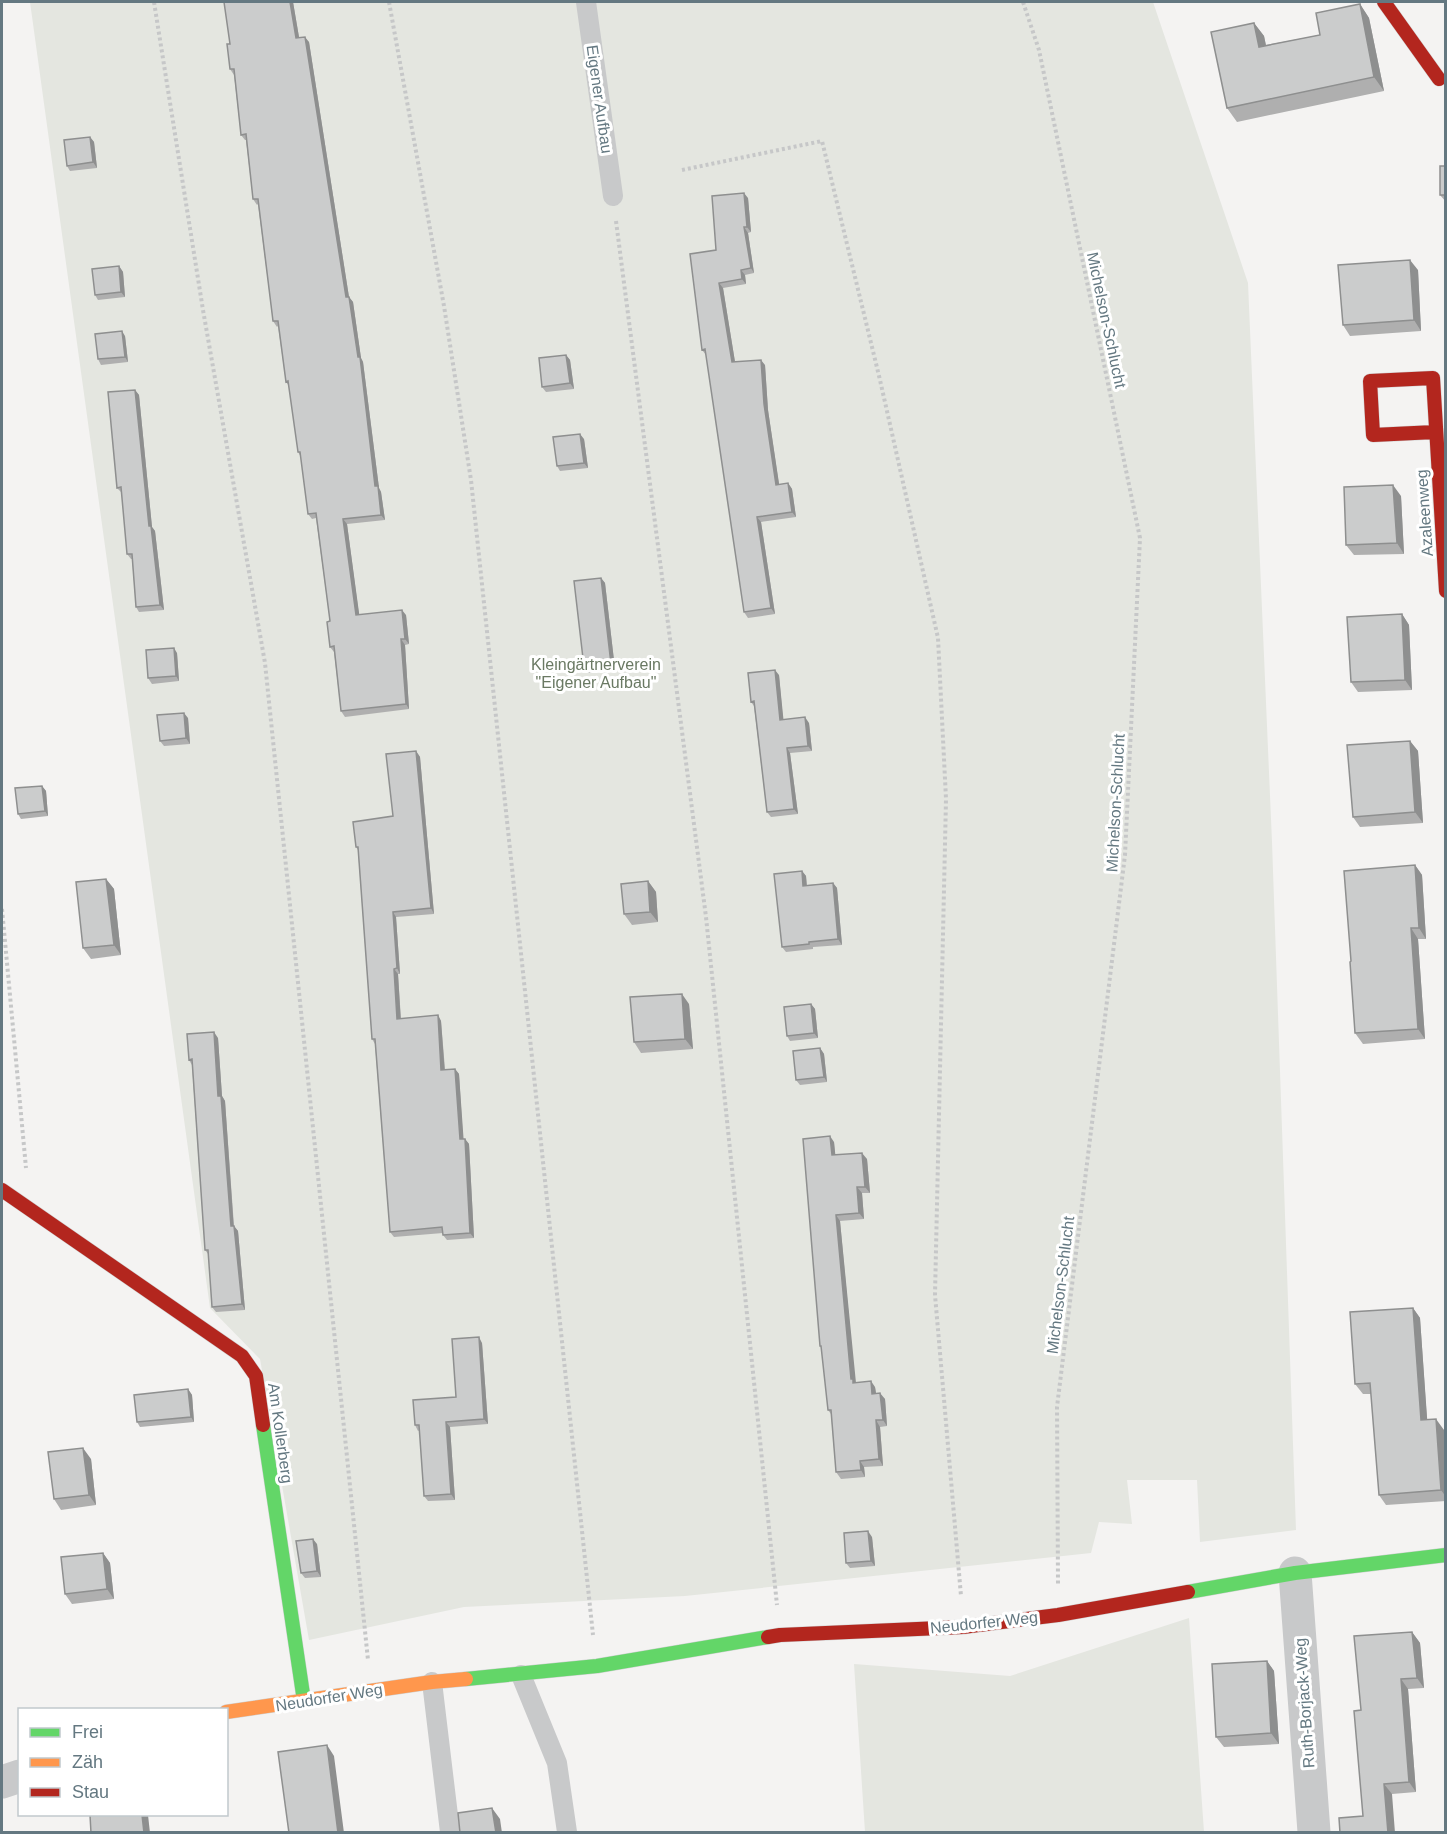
<svg xmlns="http://www.w3.org/2000/svg" width="1447" height="1834" viewBox="0 0 1447 1834" font-family="Helvetica,sans-serif">
  <style>
    .green { fill: #e4e6e0 }
    .lines { fill: none; stroke-linecap: round; stroke-linejoin: round }
    .fast-casing { stroke: #d0d1d2; stroke-width: 15 }
    .slow-casing { stroke: #d0d1d2; stroke-width: 15 }
    .jam-casing { stroke: #d0d1d2; stroke-width: 15 }
    .path { stroke: #c6c7c8; stroke-width: 4; stroke-dasharray: 3 3; stroke-linecap: butt }
    .lane { stroke: #c8c9ca; stroke-width: 20 }
    .street { stroke: #c8c9ca; stroke-width: 33 }
    .fast { stroke: #63d668; stroke-width: 14 }
    .slow { stroke: #ff974d; stroke-width: 14 }
    .jam { stroke: #b3261e; stroke-width: 14 }
    .wall { fill: #afafaf }
    .shaded-wall { fill: #8e8f8f }
    .building { fill: #cbcccc; stroke: #8e8f8f; stroke-width: 1.5 }
    .labels { text-anchor: middle; stroke-width: 6; stroke-linejoin: round; paint-order: stroke }
    .street-label { font-size: 16px; fill: #647881; stroke: #fff }
    .park-label { font-size: 16px; fill: #6a7963; stroke: #fff }
  </style>
  <rect width="100%" height="100%" fill="#f4f3f2"/>
  <path class="green" d="M30,2H1153L1248,283L1272,842L1296,1530L1200,1542L1197,1480H1127L1132,1524L1099,1522L1091,1553L685,1596L464,1607L309,1640L260,1359L210,1308Z
    M1189,1618L1204,1832H865L854,1664L1010,1676Z"/>
  <g class="lines">
    <defs>
      <path id="fast" d="M263,1425L304,1701
        M1188,1592L1295,1573L1446,1555
        M466,1679L597,1666L768,1637"/>
      <path id="slow" d="M226,1712L432,1682L466,1679"/>
      <path id="jam" d="M1384,2L1439,79
        M1435,432L1373,435L1370,381L1433,378L1446,591
        M2,1190L242,1356L256,1376L263,1425
        M768,1637L780,1635L963,1627L1058,1615L1188,1592"/>
    </defs>
    <use href="#fast" class="fast-casing"/>
    <use href="#slow" class="slow-casing"/>
    <use href="#jam" class="jam-casing"/>
    <path class="path" d="M154,2L203,310L265,663L368,1660
      M389,2L444,306L471,480L593,1635
      M1023,2L1039,50L1140,538L1125,855L1057,1407L1058,1584
      M682,170L822,141L880,380L938,638L946,799L935,1295L961,1596
      M616,221L706,917L777,1605
      M2,909L26,1168"/>
    <path class="lane" d="M586,2L613,196
      M521,1675L557,1763L567,1832
      M432,1682L450,1832"/>
    <path class="street" d="M1295,1573L1314,1832
      M2,1782L20,1776"/>
    <use href="#fast" class="fast"/>
    <use href="#slow" class="slow"/>
    <use href="#jam" class="jam"/>
  </g>
  <path class="wall" d="M224,2H293L299,37L309,42L349,297L353,302L361,358L363,362L379,488L381,492L385,520L347,524L359,615H406L409,644L405,645L409,709L345,717L341,711L334,652L330,647V621L316,518L312,519L308,514L301,457L298,452L289,386L286,382L278,326L277,327L273,321L258,204L257,205L253,199L246,140H245L241,135L234,75L230,69V44Z
    M1360,4L1369,18L1384,91L1237,122L1227,108L1254,23L1264,36L1266,45L1320,35Z
    M90,137L94,142L97,168L70,171L67,166Z
    M1446,166V202L1440,195Z
    M748,198L751,232L748,233L754,273L745,275L746,284L723,288L735,362L765,365L768,410L779,485L788,483L792,489L796,517L761,522L775,614L748,618L744,612L706,355L702,350L716,250Z
    M119,266L123,272L125,297L98,300L95,295Z
    M1418,270L1421,331L1350,336L1343,325Z
    M125,336L128,362L101,365L98,359Z
    M566,355L570,360L574,389L546,392L542,387Z
    M135,390L139,395L152,527L155,531L164,610L139,612L136,607L132,559H131L127,554L122,493L117,488Z
    M584,439L588,468L560,471L557,466Z
    M1401,496L1404,554L1354,555L1346,545Z
    M601,578L605,583L615,669L588,673L584,667Z
    M1402,614L1409,625L1412,690L1358,692L1351,682Z
    M177,653L179,681L152,684L148,678Z
    M779,675L783,720L809,723L812,751L790,753L798,814L771,817L767,812L754,706L751,702Z
    M188,718L190,744L164,746L160,741Z
    M1410,741L1418,751L1423,823L1360,827L1353,817Z
    M416,751L420,757L434,914L396,917L400,974H398L401,1019L438,1015L441,1021L445,1069H455L459,1074L463,1139H465L469,1144L474,1238L447,1240L443,1235V1233L394,1237L390,1232L375,1044L372,1039L358,850L356,847L393,816Z
    M42,786L46,791L48,816L21,819L18,814Z
    M1415,865L1422,875L1426,939H1418L1425,1039L1363,1044L1355,1033L1351,961Z
    M802,871L806,876L807,885L833,883L837,888L842,945L813,947V949L786,952L782,947Z
    M106,879L114,889L121,955L91,959L83,948Z
    M648,881L656,892L658,922L632,925L624,914Z
    M689,1004L693,1049L641,1053L634,1042Z
    M811,1004L815,1009L818,1038L790,1041L787,1036Z
    M218,1038L222,1096L225,1101L234,1226L238,1231L245,1310L216,1312L212,1307L209,1255L205,1250L192,1065L189,1060Z
    M820,1048L824,1054L827,1082L800,1085L796,1080Z
    M834,1142L835,1155L867,1159L870,1193H862L864,1219L840,1221L855,1383L875,1387L876,1393L885,1399L887,1426L880,1427L883,1466L864,1467L865,1477L841,1479L836,1472L831,1414L828,1410L822,1349L820,1346Z
    M1413,1308L1420,1318L1427,1420L1444,1430L1446,1458V1501L1386,1505L1379,1495L1371,1394H1363L1355,1384Z
    M482,1343L488,1424L450,1427L455,1500L428,1501L424,1496L420,1430L418,1431L415,1425L456,1397Z
    M188,1389L192,1395L194,1422L140,1427L137,1422Z
    M91,1459L96,1505L61,1510L54,1499Z
    M872,1537L875,1566L850,1568L846,1563Z
    M317,1544L321,1577L305,1578L301,1573Z
    M103,1553L110,1563L114,1599L72,1604L65,1594Z
    M1412,1632L1420,1643L1424,1688L1408,1689L1416,1792L1392,1794L1363,1816L1361,1710Z
    M1267,1661L1274,1671L1279,1744L1224,1747L1216,1737Z"/>
  <path class="shaded-wall" d="M290,2H293L300,43L296,38Z
    M1360,4L1369,18L1384,91L1374,77Z
    M1254,23L1264,36L1269,61L1259,47Z
    M305,37L309,42L349,297L353,302L361,358L363,362L379,488L381,492L385,520L381,515L375,486Z
    M90,137L94,142L97,168L93,162Z
    M744,193L748,198L751,232L747,227Z
    M744,227L748,233L754,273L751,268Z
    M1410,260L1418,270L1421,331L1414,320Z
    M119,266L123,272L125,297L121,292Z
    M741,270L745,275L746,284L742,279Z
    M719,283L723,288L736,368L732,362Z
    M122,331L125,336L128,362L125,357Z
    M566,355L570,360L574,389L570,383Z
    M761,360L765,365L768,410L780,490L776,485L764,404Z
    M135,390L139,395L152,527L155,531L164,610L160,605L149,526Z
    M580,434L584,439L588,468L584,463Z
    M788,483L792,489L796,517L792,512Z
    M1393,485L1401,496L1404,554L1397,543Z
    M757,517L761,522L775,614L771,608Z
    M343,519L347,524L360,620L356,615Z
    M601,578L605,583L615,669L611,664Z
    M402,610L406,615L409,644L405,639Z
    M1402,614L1409,625L1412,690L1405,680Z
    M401,639L405,645L409,709L406,704Z
    M174,648L177,653L179,681L176,676Z
    M775,670L779,675L784,725L780,720Z
    M184,713L188,718L190,744L186,738Z
    M805,717L809,723L812,751L808,746Z
    M1410,741L1418,751L1423,823L1415,812Z
    M787,748L790,753L798,814L794,809Z
    M416,751L420,757L434,914L431,908Z
    M42,786L46,791L48,816L45,811Z
    M1415,865L1422,875L1426,939L1419,928Z
    M802,871L806,876L807,891L803,886Z
    M106,879L114,889L121,955L114,945Z
    M648,881L656,892L658,922L650,912Z
    M833,883L837,888L842,945L838,939Z
    M393,912L396,917L400,974L397,968Z
    M1411,928L1418,939L1425,1039L1418,1029Z
    M394,969L398,974L401,1024L397,1019Z
    M682,994L689,1004L693,1049L685,1039Z
    M811,1004L815,1009L818,1038L814,1033Z
    M438,1015L441,1021L445,1075L441,1070Z
    M214,1032L218,1038L222,1096L225,1101L234,1231L231,1226L218,1096Z
    M820,1048L824,1054L827,1082L824,1077Z
    M455,1069L459,1074L464,1145L460,1139Z
    M830,1136L834,1142L836,1161L832,1155Z
    M465,1139L469,1144L474,1238L470,1233Z
    M862,1153L867,1159L870,1193L865,1187Z
    M857,1187L862,1193L864,1219L859,1213Z
    M836,1215L840,1221L856,1383L857,1389L851,1379Z
    M234,1226L238,1231L245,1310L242,1304Z
    M1413,1308L1420,1318L1428,1431L1421,1420Z
    M479,1337L482,1343L488,1424L484,1419Z
    M871,1381L875,1387L877,1400L872,1394Z
    M188,1389L192,1395L194,1422L191,1417Z
    M880,1393L885,1399L887,1426L883,1420Z
    M1436,1419L1444,1430L1446,1458V1497L1441,1490Z
    M876,1420L880,1427L883,1466L879,1459Z
    M446,1422L450,1427L455,1500L451,1494Z
    M83,1448L91,1459L96,1505L89,1495Z
    M860,1461L864,1467L865,1477L861,1470Z
    M868,1531L872,1537L875,1566L871,1561Z
    M313,1539L317,1544L321,1577L317,1571Z
    M103,1553L110,1563L114,1599L107,1589Z
    M1412,1632L1420,1643L1424,1688L1417,1678Z
    M1267,1661L1274,1671L1279,1744L1271,1733Z
    M1401,1679L1408,1689L1416,1792L1409,1782Z
    M327,1745L334,1756L344,1833H338Z
    M1384,1784L1392,1794L1395,1833H1388Z
    M492,1808L500,1819L502,1833H496Z
    M142,1815H148L150,1833H144Z"/>
  <path class="building" d="M224,2H290L296,38L305,37L346,297H349L358,357H360L375,486H378L381,515L343,519L356,615L402,610L405,639H401L406,704L341,711L334,646L330,647L327,622L330,621L316,513L308,514L300,452H298L288,381L286,382L278,321H273L258,199H253L246,134L241,135L234,69H230L227,44H230Z
    M1360,4L1374,77L1227,108L1211,32L1254,23L1259,47L1320,35L1316,13Z
    M90,137L93,162L67,166L64,140Z
    M1440,166H1446V195H1440Z
    M744,193L747,227H744L751,268L741,270L742,279L719,283L732,362L761,360L764,404L776,485L788,483L792,512L757,517L771,608L744,612L705,349L702,350L690,254L716,250L712,196Z
    M1410,260L1414,320L1343,325L1338,265Z
    M119,266L121,292L95,295L92,269Z
    M122,331L125,357L98,359L95,334Z
    M566,355L570,383L542,387L539,358Z
    M135,390L149,526H151L160,605L136,607L132,554H127L121,487L117,488L108,392Z
    M580,434L584,463L557,466L553,437Z
    M1393,485L1397,543L1346,545L1344,487Z
    M601,578L611,664L584,667L574,581Z
    M1402,614L1405,680L1351,682L1347,617Z
    M174,648L176,676L148,678L146,650Z
    M775,670L780,720L805,717L808,746L787,748L794,809L767,812L754,701L751,702L748,673Z
    M184,713L186,738L160,741L157,715Z
    M1410,741L1415,812L1353,817L1347,745Z
    M416,751L431,908L393,912L397,968L394,969L397,1019L438,1015L441,1070L455,1069L460,1139H465L470,1233L443,1235L442,1227L390,1232L375,1039H372L358,847H356L353,822L393,816L386,754Z
    M42,786L45,811L18,814L15,788Z
    M1415,865L1419,928H1411L1418,1029L1355,1033L1350,962L1351,961L1344,871Z
    M802,871L803,886L833,883L838,939L809,942V944L782,947L774,874Z
    M106,879L114,945L83,948L76,882Z
    M648,881L650,912L624,914L621,884Z
    M682,994L685,1039L634,1042L630,997Z
    M811,1004L814,1033L787,1036L784,1007Z
    M214,1032L218,1096H221L231,1226H234L242,1304L212,1307L208,1250H205L192,1059L189,1060L187,1034Z
    M820,1048L824,1077L796,1080L793,1051Z
    M830,1136L832,1155L862,1153L865,1187H857L859,1213L836,1215L851,1379H853V1383L871,1381L872,1394L880,1393L883,1420H876L879,1459L860,1461L861,1470L836,1472L831,1410H828L821,1346H820L803,1139Z
    M1413,1308L1421,1420L1436,1419L1441,1490L1379,1495L1370,1383L1355,1384L1350,1312Z
    M479,1337L484,1419L446,1422L451,1494L424,1496L419,1425H415L413,1400L456,1397L452,1339Z
    M188,1389L191,1417L137,1422L134,1395Z
    M83,1448L89,1495L54,1499L48,1452Z
    M868,1531L871,1561L846,1563L844,1533Z
    M313,1539L317,1571L301,1573L296,1541Z
    M103,1553L107,1589L65,1594L61,1557Z
    M1412,1632L1417,1678L1401,1679L1409,1782L1384,1784L1388,1833H1340L1339,1818L1363,1816L1354,1711L1361,1710L1354,1636Z
    M1267,1661L1271,1733L1216,1737L1212,1664Z
    M327,1745L338,1833H289L278,1752Z
    M492,1808L496,1833H460L458,1813Z
    M90,1815H142L144,1833H91Z"/>
  <g class="labels">
    <g class="street-label">
      <text transform="translate(600 99) rotate(82)" y="6">Eigener Aufbau</text>
      <text transform="translate(1107 320) rotate(78)" y="6">Michelson-Schlucht</text>
      <text transform="translate(1424 513) rotate(-94)" y="6">Azaleenweg</text>
      <text transform="translate(1115 803) rotate(-87)" y="6">Michelson-Schlucht</text>
      <text transform="translate(1060 1285) rotate(-83)" y="6">Michelson-Schlucht</text>
      <text transform="translate(281 1433) rotate(82)" y="6">Am Kollerberg</text>
      <text transform="translate(984 1622) rotate(-6)" y="6">Neudorfer Weg</text>
      <text transform="translate(329 1697) rotate(-9)" y="6">Neudorfer Weg</text>
      <text transform="translate(1304 1703) rotate(-94)" y="6">Ruth-Borjack-Weg</text>
    </g>
    <g class="park-label">
      <text x="596" y="670">Kleingärtnerverein<tspan x="596" dy="18">"Eigener Aufbau"</tspan></text>
    </g>
  </g>
  <rect width="1447" height="1834" fill="none" stroke="#647881" stroke-width="6"/>
  <rect x="18" y="1708" width="210" height="108" fill="#ffffff" stroke="#c1c9cd" stroke-width="1.5"/>
  <rect x="30" y="1728" width="30" height="9" fill="#63d668" stroke="#c1c9cd" stroke-width="1.5"/>
  <text x="72" y="1738" font-size="18" fill="#647881">Frei</text>
  <rect x="30" y="1758" width="30" height="9" fill="#ff974d" stroke="#c1c9cd" stroke-width="1.5"/>
  <text x="72" y="1768" font-size="18" fill="#647881">Zäh</text>
  <rect x="30" y="1788" width="30" height="9" fill="#b3261e" stroke="#c1c9cd" stroke-width="1.5"/>
  <text x="72" y="1798" font-size="18" fill="#647881">Stau</text>
</svg>
